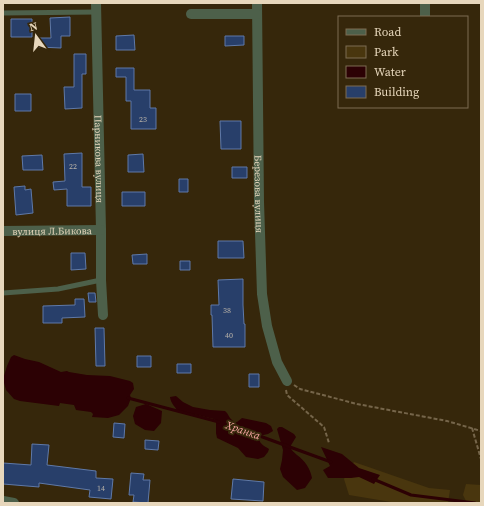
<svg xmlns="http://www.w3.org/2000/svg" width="484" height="506" viewBox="0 0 484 506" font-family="'Source Serif 4',serif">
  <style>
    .green { fill: #49360e }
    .water { fill: #2c0104 }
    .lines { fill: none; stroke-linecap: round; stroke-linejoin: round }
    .stream { stroke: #2c0104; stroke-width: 3 }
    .building { fill: #283f6a; stroke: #5f79a8 }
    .path { stroke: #75654a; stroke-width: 2; stroke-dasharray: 4 2; stroke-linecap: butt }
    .lane { stroke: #4d604a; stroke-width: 5 }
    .street { stroke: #4d604a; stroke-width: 10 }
    .labels { text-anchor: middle; stroke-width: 4; stroke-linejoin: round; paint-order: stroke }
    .number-label { font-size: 8px; fill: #b7b1a8 }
    .street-label { font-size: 10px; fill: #e7d7bc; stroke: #36270b }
    .water-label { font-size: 11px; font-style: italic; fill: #f8a6a3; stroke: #36270b }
  </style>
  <rect width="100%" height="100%" fill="#36270b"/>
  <path class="green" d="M354,462L429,488L450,490L448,503H397L349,495L344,479Z
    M466,484L481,485V503H467L463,495Z"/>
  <path class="water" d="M14,355L25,359L39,362L61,372L67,371L69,372L87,375L110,376L130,381L133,383L134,389L130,395L131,398L128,406L119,415L108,418L92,417L93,414L91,412L76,410L74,405L60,403L59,406L20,401L14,399L6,390L3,379L7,366L11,357Z
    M176,396L183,402L193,407L210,410L225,411L227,413L230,418L234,422H237L242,418L266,423L271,426L273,431L268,434L259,436C258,443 264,446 269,449L268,452L264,457L258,459L246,457L238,448L217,438L216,433V421L214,419L193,414L178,412C175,406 171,404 170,397Z
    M146,404L162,411L161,423L154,431L145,430L135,424L133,416L136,407Z
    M279,427H282L294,434L296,437L290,447C292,451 294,452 297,455C305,461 310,468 312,478L305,488L297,490L283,477L280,469L282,460L283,450L277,429Z
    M321,447L342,454L359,468L380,475L374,484L359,477L351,478H328L323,470L330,466Z"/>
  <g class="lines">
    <path class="stream" d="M128,398L219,422
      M257,435L331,462
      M373,479L411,495L475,503"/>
  </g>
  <path class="building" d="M70,17V36H61V48L38,47V38H51L50,18Z
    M11,19H32V37H11Z
    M134,35L135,50H116V36Z
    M225,36H244V45L225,46Z
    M74,54H86V74H82V108L65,109L64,87H74Z
    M116,68H134V90H150V108H156V129H131V101H126V77H116Z
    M15,94H31V111H15Z
    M220,121H241V149H221Z
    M82,153V187H91V206H67V189L54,190L53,182L65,181L64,154Z
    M143,154L144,172H128V155Z
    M42,155L43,170H23L22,156Z
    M232,167H247V178H232Z
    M179,179H188V192H179Z
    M25,186V190L31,189L33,213L16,215L14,187Z
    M122,192H145V206H122Z
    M218,241H243L244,258H218Z
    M71,253H85L86,269L71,270Z
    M147,254V264H133L132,255Z
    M180,261H190V270H180Z
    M243,279V305L244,324H245V347H213L212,315H211V305H219L218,280Z
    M88,293H95L96,302H89Z
    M75,299H84L85,317L62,318V323H43V306L75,305Z
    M95,328H104L105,366H96Z
    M137,356H151V367H137Z
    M177,364H191V373H177Z
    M249,374H259V387H249Z
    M114,423L125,424L124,438L113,437Z
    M145,440L159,441L158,450L145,449Z
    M32,444L49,445L47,465L96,471V478L113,479L111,499L89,497L90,490L39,483V487L3,484V463L31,465Z
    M131,473L144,474L143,480H150L148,503L133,502L134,495H129Z
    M233,479L264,482L263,501L231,499Z"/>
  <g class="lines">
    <path class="path" d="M294,385L300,389L357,404L447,421L481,431
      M286,390L287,395L324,427L329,443
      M472,428L481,459"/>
    <path class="lane" d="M3,13L97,12
      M3,293L58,289L101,280"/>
    <g class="street">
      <path id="s1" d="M96,3L101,230V280L103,315"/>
      <path id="s2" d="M257,3L259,202L262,294L267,326L277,362L287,381"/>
      <path d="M425,3V17"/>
      <path d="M191,14H257"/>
      <path id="s3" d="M3,231L101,230"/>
      <path d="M3,501L14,503"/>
    </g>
  </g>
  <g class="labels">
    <g class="number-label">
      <text x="143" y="122">23</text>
      <text x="73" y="169">22</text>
      <text x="227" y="313">38</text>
      <text x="229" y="338">40</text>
      <text x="101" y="491">14</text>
    </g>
    <g class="street-label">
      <text dy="4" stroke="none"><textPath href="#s1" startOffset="156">Парникова вулиця</textPath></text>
      <text dy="4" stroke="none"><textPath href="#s2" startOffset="191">Березова вулиця</textPath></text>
      <text dy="4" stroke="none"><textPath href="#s3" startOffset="49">вулиця Л.Бикова</textPath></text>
    </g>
    <g class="water-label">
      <text transform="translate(243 430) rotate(19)" y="4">Хранка</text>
    </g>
  </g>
  <rect width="484" height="506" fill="none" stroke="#e7d7bc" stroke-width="8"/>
  <rect x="338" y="16" width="130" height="92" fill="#36270b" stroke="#7d6d52"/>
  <rect x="346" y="29" width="20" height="6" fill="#4d604a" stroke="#7d6d52"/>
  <text x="374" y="36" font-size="12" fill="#e7d7bc">Road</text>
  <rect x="346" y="46" width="20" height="12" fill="#49360e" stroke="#7d6d52"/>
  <text x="374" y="56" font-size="12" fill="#e7d7bc">Park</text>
  <rect x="346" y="66" width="20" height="12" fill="#2c0104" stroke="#7d6d52"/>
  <text x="374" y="76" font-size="12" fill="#e7d7bc">Water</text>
  <rect x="346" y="86" width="20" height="12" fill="#283f6a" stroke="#7d6d52"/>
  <text x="374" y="96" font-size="12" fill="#e7d7bc">Building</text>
  <g transform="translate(36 36) rotate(345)" stroke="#36270b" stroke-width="3" paint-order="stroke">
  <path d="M0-3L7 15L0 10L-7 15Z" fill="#e7d7bc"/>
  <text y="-6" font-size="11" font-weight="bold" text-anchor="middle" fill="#e7d7bc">N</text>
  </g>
</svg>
